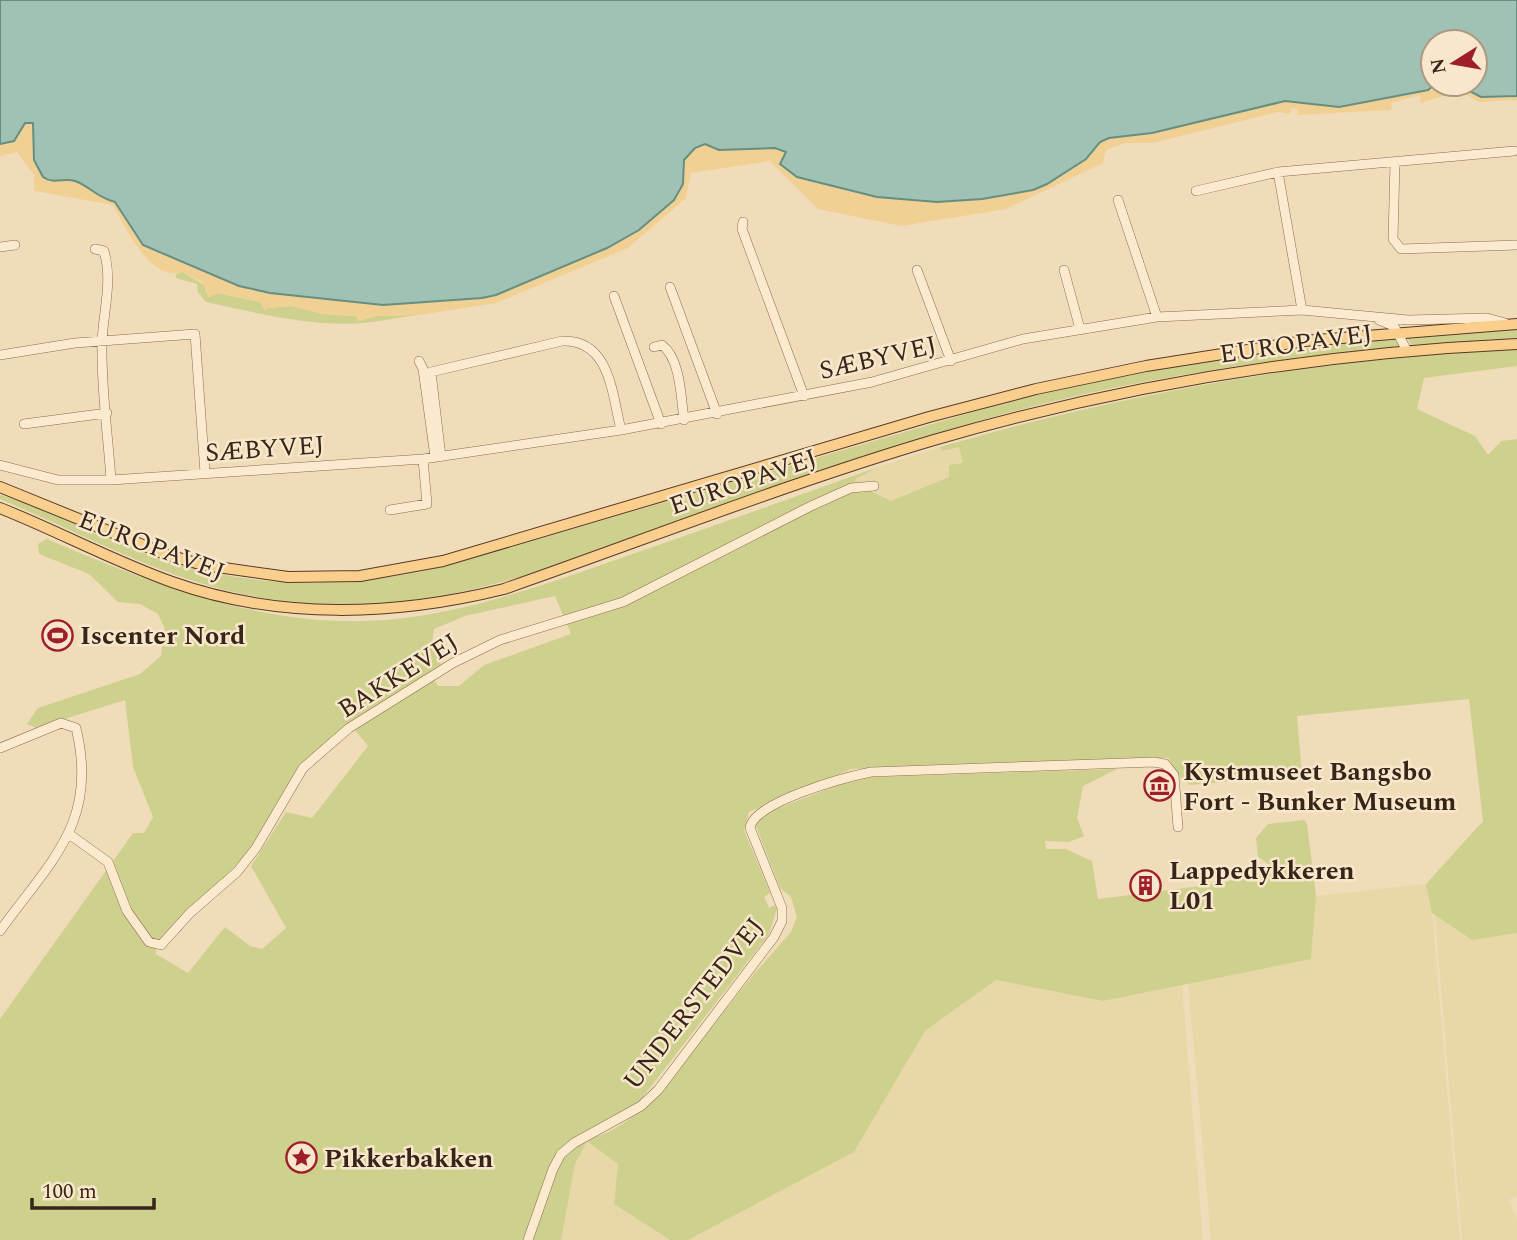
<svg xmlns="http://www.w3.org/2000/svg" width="1517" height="1240" viewBox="0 0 1517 1240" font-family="Spectral,serif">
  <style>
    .farmland { fill: #e8d7a7 }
    .green { fill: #ced08e; fill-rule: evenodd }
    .sand { fill: #f1d094 }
    .water { fill: #9fc2b4; stroke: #668f81; stroke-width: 2 }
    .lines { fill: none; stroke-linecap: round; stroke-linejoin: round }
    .minor-casing { stroke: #8a6b53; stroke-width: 10 }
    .major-casing { stroke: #563a28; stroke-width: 12 }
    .minor { stroke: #fceace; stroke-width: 9 }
    .major { stroke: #face8d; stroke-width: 10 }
    .labels { text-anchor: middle; stroke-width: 5; stroke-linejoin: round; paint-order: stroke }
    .street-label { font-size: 26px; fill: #37251a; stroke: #f8e7ca }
    .poi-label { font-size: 26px; font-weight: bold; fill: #37251a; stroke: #f8e7ca; text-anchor: start }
  </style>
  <rect width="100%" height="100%" fill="#f1dcba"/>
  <path class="farmland" d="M940,447L942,451L959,447L963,463L949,477L891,501L871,491L852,492L856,479L878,467Z
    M1426,884L1429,886L1432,913L1460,1240H1211L1188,983L1311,959L1316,896Z
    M1435,915L1472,940L1517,933V1196L1508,1200L1517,1218V1240H1462Z
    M996,980L1103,1001L1182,985L1203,1240H688L854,1152L925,1031Z
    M587,1140L618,1164L614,1204L670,1240H561L575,1164Z"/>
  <path class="green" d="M182,272L218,293L260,302L267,308L291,306L323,314L356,316L359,321L375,316L419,315C401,317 382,321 364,323C312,327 257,313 206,302L198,292L197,284L176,278V274Z
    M1517,328V338L1411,345L1406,335Z
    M1396,337L1400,346C1246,362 1088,385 941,433C843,465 747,500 650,534C541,572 435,611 317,604C191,597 111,546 0,499V495C12,499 24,500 36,504C85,521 129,549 178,564C270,591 365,587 457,563L1034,394L1179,364Z
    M1517,349V366L1424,378L1417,409L1475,436L1488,455L1501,441L1517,439V933L1472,940L1432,913L1426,884L1483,821L1469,699L1297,716L1302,775L1190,785L1182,780L1168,758H1153L851,769L749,812L744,830L770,893L764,897L769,908L775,905L777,909L769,934L639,1102L574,1137C604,1145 639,1112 660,1093L753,975L791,932L797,917L791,897L780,888L756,826L763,814L841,784L872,777L1117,769L1083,786L1077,818L1084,836L1069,842L1045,841L1046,849H1066L1092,861L1098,899L1224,883L1248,873L1276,869L1258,857L1256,838L1268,824L1304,820L1307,824L1316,896L1311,959L1103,1001L996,980L925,1031L854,1152L688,1240H670L614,1204L618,1164L587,1141L575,1164L561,1240H0V1019L133,833H144L153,817L133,767L125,700L36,728L27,724L38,708L140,674L161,656L165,629L158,614L140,604L118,602L89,574L39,554L38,544L47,539C150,583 253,624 367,621C454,618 537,587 618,559C705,529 792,498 878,467L856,479L852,492L871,491L891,501L949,477V465L963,463L959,447L942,451L940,447C1128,392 1321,359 1517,349ZM555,596L571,634L484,665L459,686H438L434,679L441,664L432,643L434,629L465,616ZM350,724L368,746L312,818L286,812L251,866L286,928L262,949L250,946L225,927L188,973L156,954V942L166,938L253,847L299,766Z"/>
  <path class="sand" d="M1435,84C1465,84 1487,104 1517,96V100L1479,102L1452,87V93L1421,103L1420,95L1391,103L1392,110L1298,115V109L1292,108L1290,114L1279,112L1152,143H1126L1106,150L1103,163L1006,209L901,226L818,209L770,161L691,173L686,198L628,248L496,303L419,315L375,316L359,321L355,316L323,314L291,306L268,308L265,311L260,302L218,293L208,298L203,283L182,272C150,282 125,227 113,205L34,191V175L17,152L0,156V144L16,137L25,123H33C37,136 31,149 35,162C44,188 59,176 76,182C91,187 98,197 115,202L143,245L239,286L270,293L383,305L482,298L506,291L607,248L639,230L674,200L680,191L684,160L695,148L705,144L719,150L775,148L786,152L781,164L797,177L877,197L937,202L982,199L1012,195L1086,159L1101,142L1109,138L1152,133L1285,101L1339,107L1425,90Z"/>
  <path class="water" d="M0,0H1517V96L1481,97L1456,84H1475V42H1433V84H1435L1428,90L1339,107L1285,101L1152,133L1109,138L1100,142L1086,159L1047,184L1033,190L982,199L937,202L877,197L797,177L780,164L786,152L775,148L719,150L705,144L695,148L684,160L683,184L674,200L639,230L607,248L496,295L482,298L383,305L270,293L239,286L143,245L115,202C96,197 91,187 75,181C64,177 54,185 43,177L34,160L33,123H25L14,141L0,144Z"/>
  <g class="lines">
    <defs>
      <path id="minor" d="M1395,162L1393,239L1401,249L1517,245
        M1278,172L1302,310
        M1196,191L1278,172L1514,151
        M1118,200L1157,317
        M743,222L742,229L804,396
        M0,247L15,245
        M95,249L104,251C113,282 103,312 102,343C101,388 108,435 111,480
        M917,270L951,361
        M1064,270L1080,329
        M670,287L717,414
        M614,296L661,424
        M1379,320L1394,326L1407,351
        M654,347L662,345C681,359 681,399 684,420
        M0,355L75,343L195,334L205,473
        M419,361L423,369L435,457
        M24,424L107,413
        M441,457L431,372L562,341C610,339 612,394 621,430
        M0,465L58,480H111L423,459L621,430L872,382L1023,339L1157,317L1302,310L1408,320L1487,318L1505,323
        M390,510L427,504L423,459
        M0,748L61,723L76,728C99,822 51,860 0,931
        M69,834L108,862L127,911L149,942L161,945L190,913L237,872L256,848L303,768L349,728L453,663L500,640L623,602L811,506L851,488L874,486
        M528,1240L553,1169L561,1154L574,1143L641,1106L658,1090L774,937L782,921V908L750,828C753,802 846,777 871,772L1154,762L1165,764L1174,775L1178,827"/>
      <path id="major" d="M0,487L165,554L203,565L288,577L360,576L443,561L929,417L1036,389L1146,366L1304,341L1517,324
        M0,508C58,531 113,561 172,582C279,620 395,616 504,589C647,539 789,483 934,440C1123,385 1321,353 1517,344"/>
    </defs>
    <use href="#minor" class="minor-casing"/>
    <use href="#major" class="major-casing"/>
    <use href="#minor" class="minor"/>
    <use href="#major" class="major"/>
  </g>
  <defs>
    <symbol id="stadium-ring" viewBox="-11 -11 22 22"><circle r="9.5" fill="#f8e7ca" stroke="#9e1e2a" stroke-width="1.5"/><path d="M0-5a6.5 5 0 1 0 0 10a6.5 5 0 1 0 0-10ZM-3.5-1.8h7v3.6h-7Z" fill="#9e1e2a"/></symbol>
    <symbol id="museum-ring" viewBox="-11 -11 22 22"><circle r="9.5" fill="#f8e7ca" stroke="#9e1e2a" stroke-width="1.5"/><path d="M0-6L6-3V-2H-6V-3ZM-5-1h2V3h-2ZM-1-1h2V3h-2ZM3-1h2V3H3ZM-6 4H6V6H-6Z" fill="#9e1e2a"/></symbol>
    <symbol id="building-ring" viewBox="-11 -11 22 22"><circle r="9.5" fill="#f8e7ca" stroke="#9e1e2a" stroke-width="1.5"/><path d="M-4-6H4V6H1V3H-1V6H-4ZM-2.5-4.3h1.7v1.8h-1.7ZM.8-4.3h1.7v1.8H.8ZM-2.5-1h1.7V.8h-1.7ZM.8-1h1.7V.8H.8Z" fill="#9e1e2a"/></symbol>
    <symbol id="sight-ring" viewBox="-11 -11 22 22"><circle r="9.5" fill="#f8e7ca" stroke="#9e1e2a" stroke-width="1.5"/><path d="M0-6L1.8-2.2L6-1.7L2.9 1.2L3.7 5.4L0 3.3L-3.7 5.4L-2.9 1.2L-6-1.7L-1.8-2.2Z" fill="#9e1e2a"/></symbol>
  </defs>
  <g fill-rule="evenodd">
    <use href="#stadium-ring" x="40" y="618" width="35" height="35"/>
    <use href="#museum-ring" x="1142" y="768" width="35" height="35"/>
    <use href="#building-ring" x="1128" y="868" width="35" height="35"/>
    <use href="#sight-ring" x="284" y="1140" width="35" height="35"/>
  </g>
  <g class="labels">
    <g class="street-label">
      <text transform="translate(1296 343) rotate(-8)" y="9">EUROPAVEJ</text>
      <text transform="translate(878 357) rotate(-13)" y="9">SÆBYVEJ</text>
      <text transform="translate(265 448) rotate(-4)" y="9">SÆBYVEJ</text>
      <text transform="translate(743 481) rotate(-19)" y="9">EUROPAVEJ</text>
      <text transform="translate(152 545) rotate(21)" y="9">EUROPAVEJ</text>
      <text transform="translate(398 675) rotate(-32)" y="9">BAKKEVEJ</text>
      <text transform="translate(693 1003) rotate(-52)" y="9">UNDERSTEDVEJ</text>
    </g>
    <g class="poi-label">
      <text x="80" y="644">Iscenter Nord</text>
      <text x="1183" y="780">Kystmuseet Bangsbo<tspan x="1183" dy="30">Fort - Bunker Museum</tspan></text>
      <text x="1169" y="879">Lappedykkeren<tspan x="1169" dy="30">L01</tspan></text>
      <text x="324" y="1167">Pikkerbakken</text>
    </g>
  </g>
  <g transform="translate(1454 63) rotate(259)"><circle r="33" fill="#f8e7ca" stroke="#ab9984" stroke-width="2"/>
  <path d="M0-5L12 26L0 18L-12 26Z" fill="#9e1e2a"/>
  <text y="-10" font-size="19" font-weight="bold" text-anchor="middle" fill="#37251a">N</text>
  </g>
  <path d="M32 1198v10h122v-10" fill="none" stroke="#37251a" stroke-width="3.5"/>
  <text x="42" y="1198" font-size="21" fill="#37251a" stroke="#f8e7ca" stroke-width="5" paint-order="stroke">100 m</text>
</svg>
